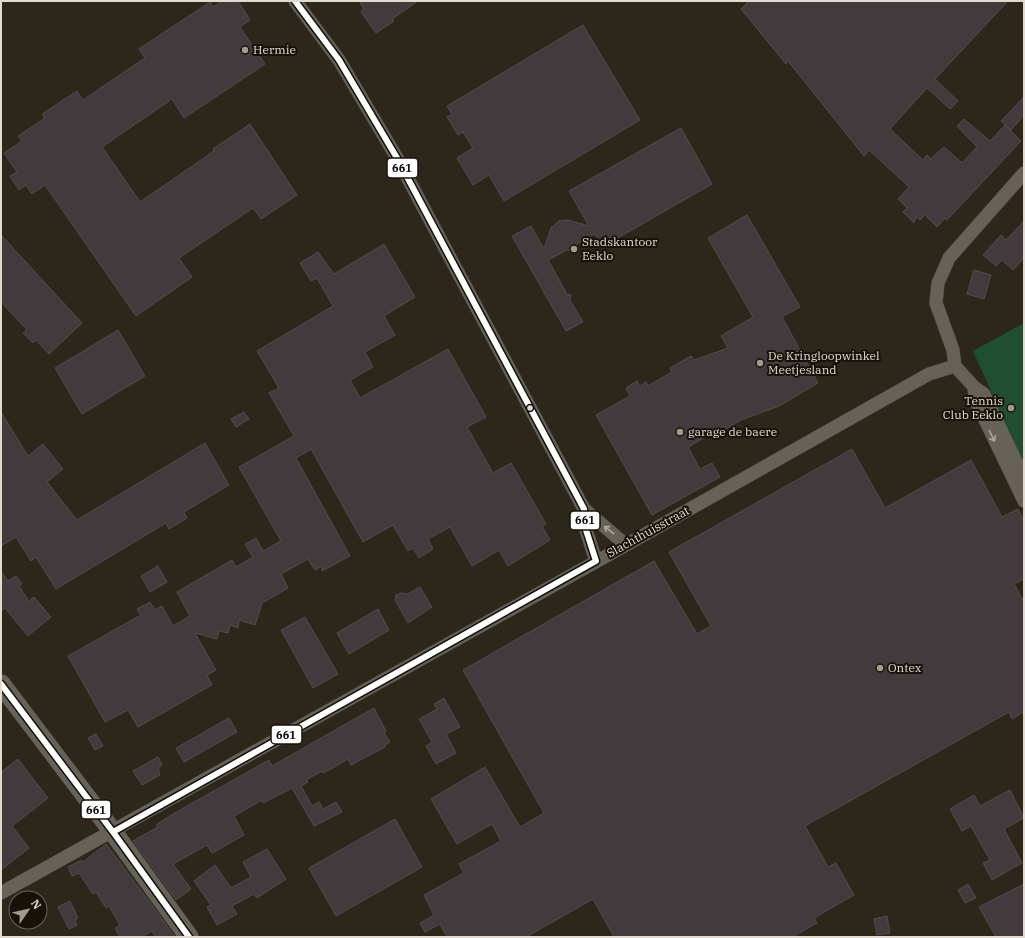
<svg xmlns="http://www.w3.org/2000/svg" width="1025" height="938" viewBox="0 0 1025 938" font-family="'IBM Plex Serif',serif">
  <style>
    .green { fill: #204e31 }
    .building { fill: #413b3e; stroke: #524d4d }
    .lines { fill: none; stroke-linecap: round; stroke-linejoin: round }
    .street-casing { stroke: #454037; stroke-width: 14 }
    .secondary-casing { stroke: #454037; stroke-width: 20 }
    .street { stroke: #676259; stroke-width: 13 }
    .secondary { stroke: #676259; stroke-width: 19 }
    .bus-1-casing { stroke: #171209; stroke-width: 9 }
    .bus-1 { stroke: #fff; stroke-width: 6 }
    .oneway { stroke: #b0aa9f }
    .poi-dot { fill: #a29b8f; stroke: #171209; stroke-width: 1.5 }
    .bus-dot { fill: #e1dacd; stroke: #171209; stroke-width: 1.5 }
    .labels { text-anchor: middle; stroke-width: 4; stroke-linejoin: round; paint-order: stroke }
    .poi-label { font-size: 12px; fill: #e1dacd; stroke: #171209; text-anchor: start }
    .street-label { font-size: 12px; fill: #e1dacd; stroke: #171209 }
    .line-badge { stroke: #171209; stroke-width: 1.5 }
    .pale-badge-label { font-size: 11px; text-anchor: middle; font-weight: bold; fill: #111 }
  </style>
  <rect width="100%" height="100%" fill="#2c261b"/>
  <path class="green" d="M1024,323V465L973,351Z"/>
  <path class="building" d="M223,1H238L250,20L240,27L265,64L184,118L172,99L102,147L140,202L214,151L213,149L250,124L297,195L261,219L253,208L179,258L192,277L136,316L45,185L32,194L26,185L19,190L10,176L17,172L4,153L22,141L18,136L45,118L42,114L77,91L83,100L145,58L139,49L210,2L213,7Z
    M359,1H418L392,19L394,21L376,33L361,12L364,9Z
    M749,1H1008L935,79L958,101L950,109L927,88L890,129L923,160L927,155L931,159L944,147L962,163L977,147L957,126L964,119L990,141L1005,125L1021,141L947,220L945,218L937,227L925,215L920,220L916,217L914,223L903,212L907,208L898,199L909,187L869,150L864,156L788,61L786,64L741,9Z
    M583,25L640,120L504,201L489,175L473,185L457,158L473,148L463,132L458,135L447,117L452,114L447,106Z
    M1024,97V115L1011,130L1001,121Z
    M681,128L712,184L602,247L595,234L577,244L575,249L572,251L567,250L548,260L567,294L571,295L570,300L583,322L566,331L512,236L531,226L544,249L551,228L559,221L568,220L589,226L569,191Z
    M747,215L800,307L782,317L818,383L779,406L741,420L726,429L724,426L688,447L700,469L712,463L720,477L652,515L596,415L630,396L626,388L637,381L640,386L646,382L648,386L672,372L670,368L691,356L694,360L728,348L721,336L753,317L708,238Z
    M1024,221V258L1013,270L1002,260L996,266L983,255L1001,235L1006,240Z
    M1,235L82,323L49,354L36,340L33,343L23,333L27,330L1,302Z
    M384,244L415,297L384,316L395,335L365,352L373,367L350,380L360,398L448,349L486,417L467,427L493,473L511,463L546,524L542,526L550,540L508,566L499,550L472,566L450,527L428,539L433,549L419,558L413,548L408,551L393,525L363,542L311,449L296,458L350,556L322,571V566L315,570L308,559L281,574L288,588L262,603L255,625L239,620L238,628L230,625L228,633L219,631L217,639L195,633L216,670L207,675L212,685L138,727L128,710L105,722L68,656L141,615L137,609L150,602L155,610L162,606L173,626L190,616L177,592L232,560L236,567L253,557L245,544L256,538L263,551L281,541L239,467L294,436L269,393L279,388L257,351L333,306L317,278L311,281L300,263L318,252L334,274Z
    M974,270L991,275L984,299L967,294Z
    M118,330L145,376L82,414L55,368Z
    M1,412L28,456L43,444L63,469L47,482L77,520L205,443L229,485L184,512L187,518L169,529L166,523L56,589L36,557L31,561L16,537L1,546Z
    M244,412L249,419L236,427L231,419Z
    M852,449L885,508L971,460L1002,517L1018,509L1024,521V579L1014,584L1024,602V712L1012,719L1009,712L805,826L828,867L836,863L854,895L814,918L817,923L792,937H614L593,899L526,937H447L440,924L425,932L420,923L434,915L424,895L464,873L459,864L501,841L492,824L457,844L431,799L485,767L520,827L544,813L463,670L654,561L697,634L711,626L669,552Z
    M158,566L167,582L150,592L141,576Z
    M1,572L8,581L16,576L22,584L19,586L29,601L34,597L51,617L28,636L5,608L1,611Z
    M420,587L432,607L408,623L395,600L396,595L401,593L408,594Z
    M378,609L389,630L349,654L337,633Z
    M305,617L338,674L313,688L281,630Z
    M444,698L460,727L446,734L456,753L436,764L426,746L432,742L419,719L437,709L434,704Z
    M374,708L386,731L384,733L390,742L385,745V747L351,765L348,759L329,770L323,773L322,771L306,780L308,782L301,786L312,806L319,802L323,809L336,802L342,812L314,826L292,788L263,803L262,800L234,816L244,835L212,853L207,845L173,864L191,889L176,900L133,841L158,827L156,825L171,815L269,760L272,766Z
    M229,718L237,732L184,762L176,748Z
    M96,734L103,746L95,750L88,738Z
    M158,757L162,765L158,768L160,775L142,785L133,771Z
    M18,759L48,798L12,826L29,848L1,870V772Z
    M1010,790L1024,818L1004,829L1022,863L992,880L983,863L990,860L971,826L962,831L950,809L974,795L980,806Z
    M395,819L422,867L336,916L309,868Z
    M106,844L152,905L175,937H156L152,931L141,937H120L115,928L120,925L109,906L106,908L96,892L93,894L79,873L72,876L68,867L82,860L83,862Z
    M267,849L286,879L257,898L254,894L232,906L237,914L217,925L207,907L211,905L194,881L215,865L231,888L251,877L243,862Z
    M968,884L976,898L965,903L958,890Z
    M1024,884V937H996L979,907Z
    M70,901L78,918L75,920L77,925L69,929L58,907Z
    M887,916L890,933L877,935L874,919Z"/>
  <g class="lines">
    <defs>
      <path id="street" d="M295,1L339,60L397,158L584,509L626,545
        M955,366L953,350L936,303L938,283L949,258L1024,173
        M955,366L974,387L984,394L1024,478
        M974,387L975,399L1024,501
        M584,509L586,530L596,561
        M1,893L626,545L929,374L955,366"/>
      <path id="secondary" d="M1,684L113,832L189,937"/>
    </defs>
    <use href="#street" class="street-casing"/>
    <use href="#secondary" class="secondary-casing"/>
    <use href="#street" class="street"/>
    <use href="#secondary" class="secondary"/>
    <defs>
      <path id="bus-1" d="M1,684L113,832L189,937
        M113,832L596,561L586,530L584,509L397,158L339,60L295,1"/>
    </defs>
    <use href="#bus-1" class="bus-1-casing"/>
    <use href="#bus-1" class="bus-1"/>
  </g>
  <defs><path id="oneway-shaft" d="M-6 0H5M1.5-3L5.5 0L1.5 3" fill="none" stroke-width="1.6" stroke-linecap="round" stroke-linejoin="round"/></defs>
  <g class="oneway">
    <use href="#oneway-shaft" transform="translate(992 436) rotate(64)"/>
    <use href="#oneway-shaft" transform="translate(609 530) rotate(-142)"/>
  </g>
  <g class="poi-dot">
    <circle cx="245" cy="50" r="4"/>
    <circle cx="574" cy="249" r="4"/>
    <circle cx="760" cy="363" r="4"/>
    <circle cx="1011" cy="408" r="4"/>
    <circle cx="680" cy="432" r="4"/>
    <circle cx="880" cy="668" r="4"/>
  </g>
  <circle class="bus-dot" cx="530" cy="408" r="3.5"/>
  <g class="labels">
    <g class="poi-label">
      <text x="253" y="54">Hermie</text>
      <text x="582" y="246">Stadskantoor<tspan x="582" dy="14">Eeklo</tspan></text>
      <text x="768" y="360">De Kringloopwinkel<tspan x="768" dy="14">Meetjesland</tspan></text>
      <text x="1003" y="405" text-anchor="end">Tennis<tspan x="1003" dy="14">Club Eeklo</tspan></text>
      <text x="688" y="436">garage de baere</text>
      <text x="888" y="672">Ontex</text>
    </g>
    <g class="street-label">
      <text transform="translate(648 532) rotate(-29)" y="4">Slachthuisstraat</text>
    </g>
  </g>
  <g class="line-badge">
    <rect x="387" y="158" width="31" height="20" rx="4" fill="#fff"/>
    <rect x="570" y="511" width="30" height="19" rx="4" fill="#fff"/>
    <rect x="271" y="725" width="31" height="19" rx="4" fill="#fff"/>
    <rect x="81" y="800" width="30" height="19" rx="4" fill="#fff"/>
  </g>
  <g class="pale-badge-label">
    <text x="402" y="172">661</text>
    <text x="585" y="524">661</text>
    <text x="286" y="739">661</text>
    <text x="96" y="814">661</text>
  </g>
  <rect width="1025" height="938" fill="none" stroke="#e1dacd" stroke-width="4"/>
  <g transform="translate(28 910) rotate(56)"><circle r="19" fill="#171209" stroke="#686257"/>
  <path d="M0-3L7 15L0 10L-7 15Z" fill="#a29b8f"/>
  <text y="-6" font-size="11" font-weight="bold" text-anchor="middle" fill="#e1dacd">N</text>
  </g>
</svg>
